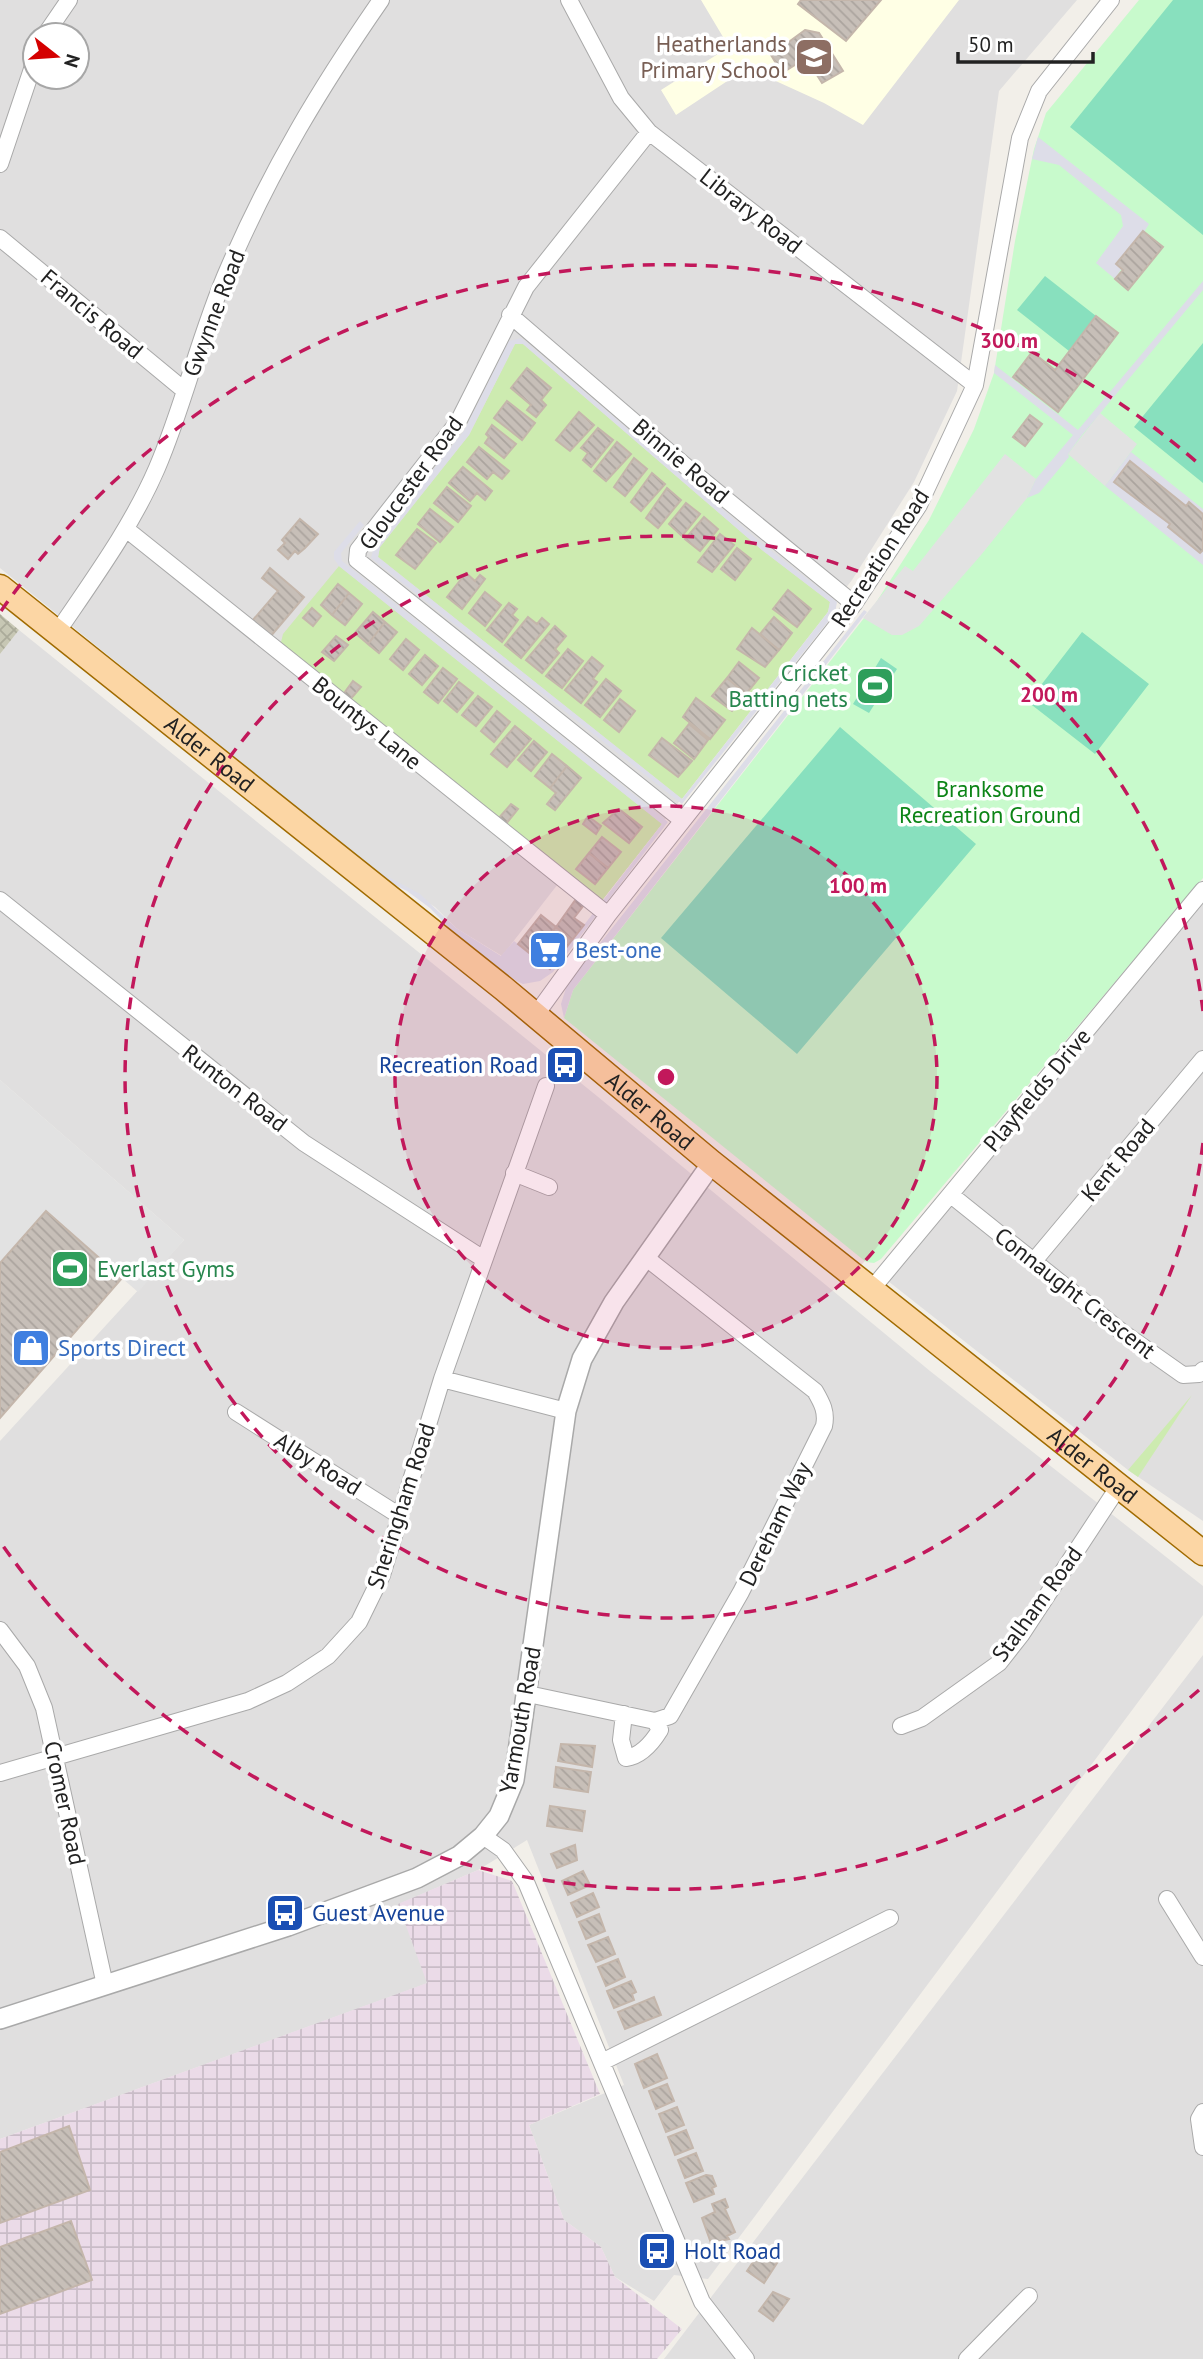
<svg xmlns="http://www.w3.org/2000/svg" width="1203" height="2359" viewBox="0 0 1203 2359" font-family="'PT Sans',sans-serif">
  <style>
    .residential { fill: #e0dfdf; fill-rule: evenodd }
    .industrial { fill: url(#industrial-grid) }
    .education { fill: #ffffe5 }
    .construction { fill: url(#construction-cross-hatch) }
    .grass { fill: #cdebb0 }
    .park { fill: #c8facc }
    .pitch { fill: #88e0be }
    .parking { fill: #e2e2e2 }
    .plaza { fill: #dddde8; fill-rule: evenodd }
    .building { fill: url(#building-back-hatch); stroke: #c4b6ab; stroke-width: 2 }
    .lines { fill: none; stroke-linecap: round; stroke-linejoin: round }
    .minor-casing { stroke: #a9a9a9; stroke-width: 18 }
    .tertiary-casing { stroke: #a9a9a9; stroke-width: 22 }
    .primary-casing { stroke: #a06b00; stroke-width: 27 }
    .minor { stroke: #fff; stroke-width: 16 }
    .tertiary { stroke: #fff; stroke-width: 19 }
    .primary { stroke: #fcd6a4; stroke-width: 24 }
    .ring { fill: none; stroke: #c2185b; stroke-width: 3.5; stroke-dasharray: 12 9 }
    .labels { text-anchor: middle; stroke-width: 7; stroke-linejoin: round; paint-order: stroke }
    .education-label { font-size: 23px; fill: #785e54; stroke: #fff; text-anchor: end }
    .street-label { font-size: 23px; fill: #222; stroke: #fff }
    .leisure-label { font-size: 23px; fill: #27864d; stroke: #fff; text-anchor: end }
    .park-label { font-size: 23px; fill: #0c8416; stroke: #fff }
    .shop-label { font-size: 23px; fill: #366cbe; stroke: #fff; text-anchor: start }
    .transit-label { font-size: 23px; fill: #164399; stroke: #fff; text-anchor: start }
    .centre { fill: #c2185b; stroke: #fff; stroke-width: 3.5 }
    .ring-label { font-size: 21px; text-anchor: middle; font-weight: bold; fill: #c2185b; stroke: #fff; stroke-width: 7; stroke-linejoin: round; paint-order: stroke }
  </style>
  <defs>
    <pattern id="industrial-grid" width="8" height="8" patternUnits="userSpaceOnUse" patternTransform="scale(1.75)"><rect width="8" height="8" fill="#ebdbe8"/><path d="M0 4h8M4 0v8" fill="none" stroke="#c9bcc7"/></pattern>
    <pattern id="construction-cross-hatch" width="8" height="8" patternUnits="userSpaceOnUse" patternTransform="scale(1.75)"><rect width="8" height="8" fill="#c7c7b4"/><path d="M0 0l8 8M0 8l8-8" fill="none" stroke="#abab9a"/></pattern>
    <pattern id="building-back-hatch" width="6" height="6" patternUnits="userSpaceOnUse" patternTransform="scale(1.75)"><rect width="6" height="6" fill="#c7bfb8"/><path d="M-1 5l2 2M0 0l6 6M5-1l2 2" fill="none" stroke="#aba49e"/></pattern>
  </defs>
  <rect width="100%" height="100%" fill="#f2efe9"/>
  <path class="residential" d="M0,0H1077L999,91L957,391L914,482L852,580L600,903L565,875L502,956L456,928L435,907L370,867L0,568ZM35,35H77V77H35Z
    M19,630L597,1096L930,1371L1203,1586V1615L708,2279L674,2275L654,2301L615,2277L601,2247L564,2220L529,2125L624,2085L527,1840L478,1870L399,1904L428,1983L0,2139V1441L184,1240L0,1080V654Z
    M1203,902V1521L1128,1470L888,1281Z
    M1203,1655V2359H664L728,2275Z"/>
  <path class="industrial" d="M478,1870L512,1881L600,2094L529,2125L564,2220L601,2247L615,2277L682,2329L657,2359H0V2139L427,1983L398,1904Z"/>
  <path class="education" d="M701,0H959L863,125L824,103L747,68L676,115L661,90L729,47Z"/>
  <path class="construction" d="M0,614L19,630L0,654Z"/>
  <path class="grass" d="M515,344H523L762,550L830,602L828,612L682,799L378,557L380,547L469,435Z
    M339,566L662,824L600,903L280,646L283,634Z
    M1192,1395L1138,1477L1128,1470Z"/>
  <path class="park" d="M1139,0H1203V878L881,1259L874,1263L866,1262L564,1018L573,990L875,604L929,520L974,429L994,373L1015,241L1034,149L1046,113Z"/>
  <path class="pitch" d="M1173,0H1203V235L1070,127Z
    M1045,276L1096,316L1069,351L1017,310Z
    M1203,343V483L1134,427Z
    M1082,632L1149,684L1095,754L1028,702Z
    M881,658L897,669L869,713L853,704Z
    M840,727L976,844L797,1054L661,938Z"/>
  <path class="parking" d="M1100,413L1137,444L1105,486L1068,454Z
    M1005,454L1036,479L1027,498L981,555L919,626L902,635H892L863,618L905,566L913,571Z
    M0,1080L184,1240L138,1292L46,1212L0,1264Z"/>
  <path class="plaza" d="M1038,137L1149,224L1115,279L1096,263L1123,226L1121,215L1059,165L1032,159Z
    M1203,281V290L1082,435L1068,454L1069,457L1039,493L1027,498L1036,479L1073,435L994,373L995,365L1078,430Z
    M521,338L765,546L837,602L835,613L682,804L371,558L375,543L464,431L509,341ZM515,344H523L762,550L830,602L828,612L682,799L378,557L380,547L469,435Z
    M1131,452L1203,509V565L1105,486Z
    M360,521L364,525L341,553L342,561L668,822L553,972L540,981L523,984L515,980L458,937L430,908L407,891L367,871L370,867L420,894L456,928L501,956L514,941L550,969L662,824L339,566L334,559V552Z
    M864,610L867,612L573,990L564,1018L561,1004L567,985Z"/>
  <path class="building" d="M801,0H881L846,41L798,4Z
    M805,30L819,33L843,71L822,83L806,58L782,73L771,55Z
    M1143,231L1163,247L1128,290L1115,279L1123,270L1116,264Z
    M1096,316L1118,333L1058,412L1013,377L1032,352L1055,370Z
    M527,368L551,388L541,400L546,405L536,417L527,410L531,405L511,388Z
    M507,401L535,423L522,440L494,418Z
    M579,412L594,425L570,451L556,440Z
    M1030,415L1042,424L1025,446L1013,437Z
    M492,425L516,444L504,458L485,443L489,437L486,434Z
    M598,428L613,440L591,467L583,460L588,453L581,448Z
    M617,442L631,454L606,481L594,471Z
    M479,447L509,471L502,479L493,472L487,479L467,462Z
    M634,458L647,469L625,496L614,487Z
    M1130,461L1186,506L1189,502L1203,514V550L1200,553L1168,527L1170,524L1114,482Z
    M463,467L492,491L485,500L477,493L470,501L449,483Z
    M652,473L665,484L641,511L631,502Z
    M447,487L471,506L458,522L434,503Z
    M667,488L681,500L658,528L646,518Z
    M686,503L700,514L682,536L669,524Z
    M430,509L453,527L440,542L418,524Z
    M704,517L718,529L700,551L685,539Z
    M300,519L318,534L305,548L298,554L295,551L288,559L278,550L285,543L282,540Z
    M417,529L436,543L415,569L396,555Z
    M720,534L734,545L712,572L698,562Z
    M737,548L751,559L735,580L721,569Z
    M270,568L304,597L270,637L252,621L278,591L262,578Z
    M466,573L475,581L480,575L485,579L462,609L447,597Z
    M338,584L349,593L332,615L321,605Z
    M788,590L811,609L797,627L773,609Z
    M485,592L501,605L485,626L469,613Z
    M349,593L362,604L345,625L332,615Z
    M509,603L517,609L512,615L518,620L502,642L487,630Z
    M312,608L321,616L313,626L303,618Z
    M373,612L385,622L368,644L355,633Z
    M528,617L537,624L542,618L549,624L521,658L505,645Z
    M774,617L792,633L779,650L760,634Z
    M385,622L397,632L379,653L368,644Z
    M555,626L566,636L555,649L559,653L542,673L526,660Z
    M752,628L779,650L765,667L737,649Z
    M336,636L348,645L334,661L322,652Z
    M406,639L419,650L403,670L390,659Z
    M568,649L583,661L562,688L546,676Z
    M425,655L438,666L422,685L409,674Z
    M592,657L603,666L593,679L597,682L581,703L565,690Z
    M739,662L759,678L746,694L727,678Z
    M443,668L457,679L438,703L424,692Z
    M727,678L746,694L732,711L712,696Z
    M606,679L621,691L600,717L585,705Z
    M353,681L361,687L349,701L342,696Z
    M459,682L473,693L457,712L444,701Z
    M478,696L492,707L476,726L462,715Z
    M696,698L725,720L710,739L683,717Z
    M620,699L635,711L619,732L604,720Z
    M497,711L510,722L494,742L481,731Z
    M689,724L708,740L694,759L674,743Z
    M515,726L531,739L507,767L491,754Z
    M662,738L692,761L678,777L649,755Z
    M534,741L547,752L531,771L518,760Z
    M552,754L567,766L550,788L535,776Z
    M567,766L581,778L555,810L547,804L556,793L550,788Z
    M511,804L518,809L505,825L498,819Z
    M619,809L642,827L629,843L603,823Z
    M588,816L601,826L596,834L583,824Z
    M602,837L621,852L595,884L576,869Z
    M602,837L621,852L608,868L589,853Z
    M589,853L608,868L595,884L576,869Z
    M576,899L584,905L574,918L584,925L572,940L556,927Z
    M541,915L556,927L533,956L518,944Z
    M556,927L572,940L550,969L533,956Z
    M46,1211L122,1278L0,1418V1263Z
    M561,1744L595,1746L592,1767L558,1761Z
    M556,1767L591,1772L588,1792L554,1787Z
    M550,1806L585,1811L582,1831L547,1826Z
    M575,1845L577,1860L557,1868L551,1854Z
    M583,1871L590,1885L568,1895L562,1881Z
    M593,1893L599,1907L577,1917L571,1903Z
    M599,1914L605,1931L586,1939L579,1922Z
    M608,1937L615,1954L596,1962L588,1945Z
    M618,1959L625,1977L606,1986L598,1967Z
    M631,1981L636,1992L632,1994L634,2000L614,2008L607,1991Z
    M654,1997L661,2015L625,2029L618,2012Z
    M657,2054L667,2078L644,2088L635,2064Z
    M667,2084L674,2101L656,2109L649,2091Z
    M677,2107L684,2125L666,2132L659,2114Z
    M69,2126L90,2190L0,2223V2152Z
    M686,2130L693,2148L675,2155L668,2137Z
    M696,2153L703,2171L685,2178L678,2160Z
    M706,2175L712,2176L716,2186L712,2188L714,2194L694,2202L686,2183Z
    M725,2199L728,2207L725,2209L735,2232L727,2236L729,2239L711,2243L702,2218L715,2212L712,2204Z
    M71,2221L92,2280L0,2314V2247Z
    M764,2246L779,2260L764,2283L747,2271Z
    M773,2292L789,2299L773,2321L759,2311Z"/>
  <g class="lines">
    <defs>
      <path id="minor" d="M569,0L621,98L649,132L975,385
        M45,35L69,0
        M649,132L526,287L458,422L358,550L357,560L682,820
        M0,164L35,60
        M0,238L184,390
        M510,315L689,469L854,604
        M126,529L608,915
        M58,631C94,578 132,526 157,468C185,403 200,332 229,267C272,168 320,88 381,0
        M0,900L304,1143L482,1258
        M535,1016L608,915L854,604L919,505L975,385L1020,138L1039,91L1111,0
        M514,1173L549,1187
        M951,1195L1122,1332L1183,1375L1199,1374L1203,1370
        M1033,1262L1203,1059
        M871,1290L1203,890
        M442,1379L566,1411
        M236,1412L400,1516
        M0,1630L27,1666L44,1708L105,1985
        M528,1694L655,1721L670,1716L741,1592L824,1426C827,1412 822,1403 815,1391L645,1257
        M624,1714L621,1740L626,1758C641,1756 652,1743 660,1730L655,1721
        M901,1726L922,1718L999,1663L1021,1635L1119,1486
        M0,1773L248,1701L287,1683L328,1656L359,1622L382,1575L442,1379L546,1086
        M483,1836L503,1850L526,1882L702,2302L746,2359
        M1167,1899L1203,1957
        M602,2062L890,1918
        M1203,2112L1199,2119L1203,2147
        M967,2359L1029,2296"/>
      <path id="tertiary" d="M0,2019L288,1926L417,1878L459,1856L483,1836L499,1816L514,1780L566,1411L582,1359L614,1302L712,1163"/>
      <g id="primary">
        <path id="s1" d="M0,587L503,988L712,1163L1203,1553"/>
      </g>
    </defs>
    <use href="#minor" class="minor-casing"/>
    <use href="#tertiary" class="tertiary-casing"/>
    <use href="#primary" class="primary-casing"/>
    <use href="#minor" class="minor"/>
    <use href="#tertiary" class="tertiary"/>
    <use href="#primary" class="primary"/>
  </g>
  <circle cx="666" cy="1077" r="271" fill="#c2185b" fill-opacity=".12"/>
  <g class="ring">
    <circle cx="666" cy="1077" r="271"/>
    <path d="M1203 1143A541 541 0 1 1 1203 1011"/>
    <path d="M1199 1690A812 812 0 0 1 1 1543M1 611A812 812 0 0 1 1199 464"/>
  </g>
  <defs>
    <symbol id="school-square" viewBox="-11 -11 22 22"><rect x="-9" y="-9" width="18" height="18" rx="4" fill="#8d6e63" stroke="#fff"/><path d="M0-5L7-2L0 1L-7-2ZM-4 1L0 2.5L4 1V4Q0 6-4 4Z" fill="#fff"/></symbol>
    <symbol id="stadium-square" viewBox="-11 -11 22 22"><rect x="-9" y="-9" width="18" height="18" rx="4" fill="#2e9e5b" stroke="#fff"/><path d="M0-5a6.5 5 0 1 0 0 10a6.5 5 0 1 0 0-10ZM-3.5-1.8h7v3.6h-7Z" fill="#fff"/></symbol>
    <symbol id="supermarket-square" viewBox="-11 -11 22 22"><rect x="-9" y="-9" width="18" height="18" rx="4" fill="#3f7fe0" stroke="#fff"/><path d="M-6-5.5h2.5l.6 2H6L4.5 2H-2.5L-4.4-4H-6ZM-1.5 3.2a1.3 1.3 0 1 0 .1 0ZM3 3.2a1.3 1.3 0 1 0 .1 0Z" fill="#fff"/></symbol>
    <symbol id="bus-square" viewBox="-11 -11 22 22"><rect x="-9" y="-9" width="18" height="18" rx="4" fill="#1a4fb4" stroke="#fff"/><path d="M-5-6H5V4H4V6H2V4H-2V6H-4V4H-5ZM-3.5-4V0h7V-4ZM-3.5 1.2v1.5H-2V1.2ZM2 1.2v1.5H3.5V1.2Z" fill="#fff"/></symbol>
    <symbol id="shop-square" viewBox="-11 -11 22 22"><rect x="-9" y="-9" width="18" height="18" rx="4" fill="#3f7fe0" stroke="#fff"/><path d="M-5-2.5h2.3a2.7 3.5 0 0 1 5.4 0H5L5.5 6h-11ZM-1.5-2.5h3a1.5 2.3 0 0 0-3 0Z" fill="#fff"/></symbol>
  </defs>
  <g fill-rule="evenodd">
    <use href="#school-square" x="792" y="35" width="44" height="44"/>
    <use href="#stadium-square" x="853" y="664" width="44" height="44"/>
    <use href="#supermarket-square" x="526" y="928" width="44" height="44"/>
    <use href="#bus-square" x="543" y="1043" width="44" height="44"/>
    <use href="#stadium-square" x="48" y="1247" width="44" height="44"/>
    <use href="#shop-square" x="9" y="1326" width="44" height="44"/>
    <use href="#bus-square" x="263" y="1891" width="44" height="44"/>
    <use href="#bus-square" x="635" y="2229" width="44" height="44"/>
  </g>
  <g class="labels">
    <g class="education-label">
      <text x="787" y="52">Heatherlands<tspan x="787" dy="26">Primary School</tspan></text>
    </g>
    <g class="street-label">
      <text transform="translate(751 211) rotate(38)" y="8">Library Road</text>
      <text transform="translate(214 313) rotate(-69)" y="8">Gwynne Road</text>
      <text transform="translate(92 314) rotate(40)" y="8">Francis Road</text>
      <text transform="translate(681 461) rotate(40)" y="8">Binnie Road</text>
      <text transform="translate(411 483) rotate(-54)" y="8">Gloucester Road</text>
      <text transform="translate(880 558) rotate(-57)" y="8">Recreation Road</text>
      <text transform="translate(367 723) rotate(39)" y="8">Bountys Lane</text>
      <text dy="8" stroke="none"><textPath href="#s1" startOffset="268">Alder Road</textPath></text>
      <text transform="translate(235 1088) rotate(38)" y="8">Runton Road</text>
      <text transform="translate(1037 1090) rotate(-50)" y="8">Playfields Drive</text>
      <text dy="8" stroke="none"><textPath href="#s1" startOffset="835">Alder Road</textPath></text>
      <text transform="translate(1118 1160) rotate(-50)" y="8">Kent Road</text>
      <text transform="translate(1075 1293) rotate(38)" y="8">Connaught Crescent</text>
      <text transform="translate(318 1464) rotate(32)" y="8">Alby Road</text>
      <text dy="8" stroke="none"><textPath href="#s1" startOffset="1402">Alder Road</textPath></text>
      <text transform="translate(401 1506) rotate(-72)" y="8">Sheringham Road</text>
      <text transform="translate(775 1524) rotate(-64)" y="8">Dereham Way</text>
      <text transform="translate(1037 1604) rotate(-54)" y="8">Stalham Road</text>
      <text transform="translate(520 1720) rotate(-80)" y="8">Yarmouth Road</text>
      <text transform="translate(65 1803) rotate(78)" y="8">Cromer Road</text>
    </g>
    <g class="leisure-label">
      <text x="848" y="681">Cricket<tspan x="848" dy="26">Batting nets</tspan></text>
      <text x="97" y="1277" text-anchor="start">Everlast Gyms</text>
    </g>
    <g class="park-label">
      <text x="990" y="797">Branksome<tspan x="990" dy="26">Recreation Ground</tspan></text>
    </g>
    <g class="shop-label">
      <text x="575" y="958">Best-one</text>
      <text x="58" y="1356">Sports Direct</text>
    </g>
    <g class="transit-label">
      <text x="538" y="1073" text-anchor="end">Recreation Road</text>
      <text x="312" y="1921">Guest Avenue</text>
      <text x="684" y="2259">Holt Road</text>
    </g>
  </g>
  <circle cx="666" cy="1077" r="10" class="centre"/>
  <g class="ring-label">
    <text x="1009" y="348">300 m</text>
    <text x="1049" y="702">200 m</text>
    <text x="858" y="893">100 m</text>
  </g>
  <g transform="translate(56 56) rotate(107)"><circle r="33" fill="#ffffff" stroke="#a7a7a7" stroke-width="2"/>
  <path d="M0-5L12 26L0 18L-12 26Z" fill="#d40000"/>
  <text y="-10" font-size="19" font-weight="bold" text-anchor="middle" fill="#222222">N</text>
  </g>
  <path d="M958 52v10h135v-10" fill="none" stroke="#222222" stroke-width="3.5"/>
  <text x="968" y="52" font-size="21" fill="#222222" stroke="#ffffff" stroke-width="5" paint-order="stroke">50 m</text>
</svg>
